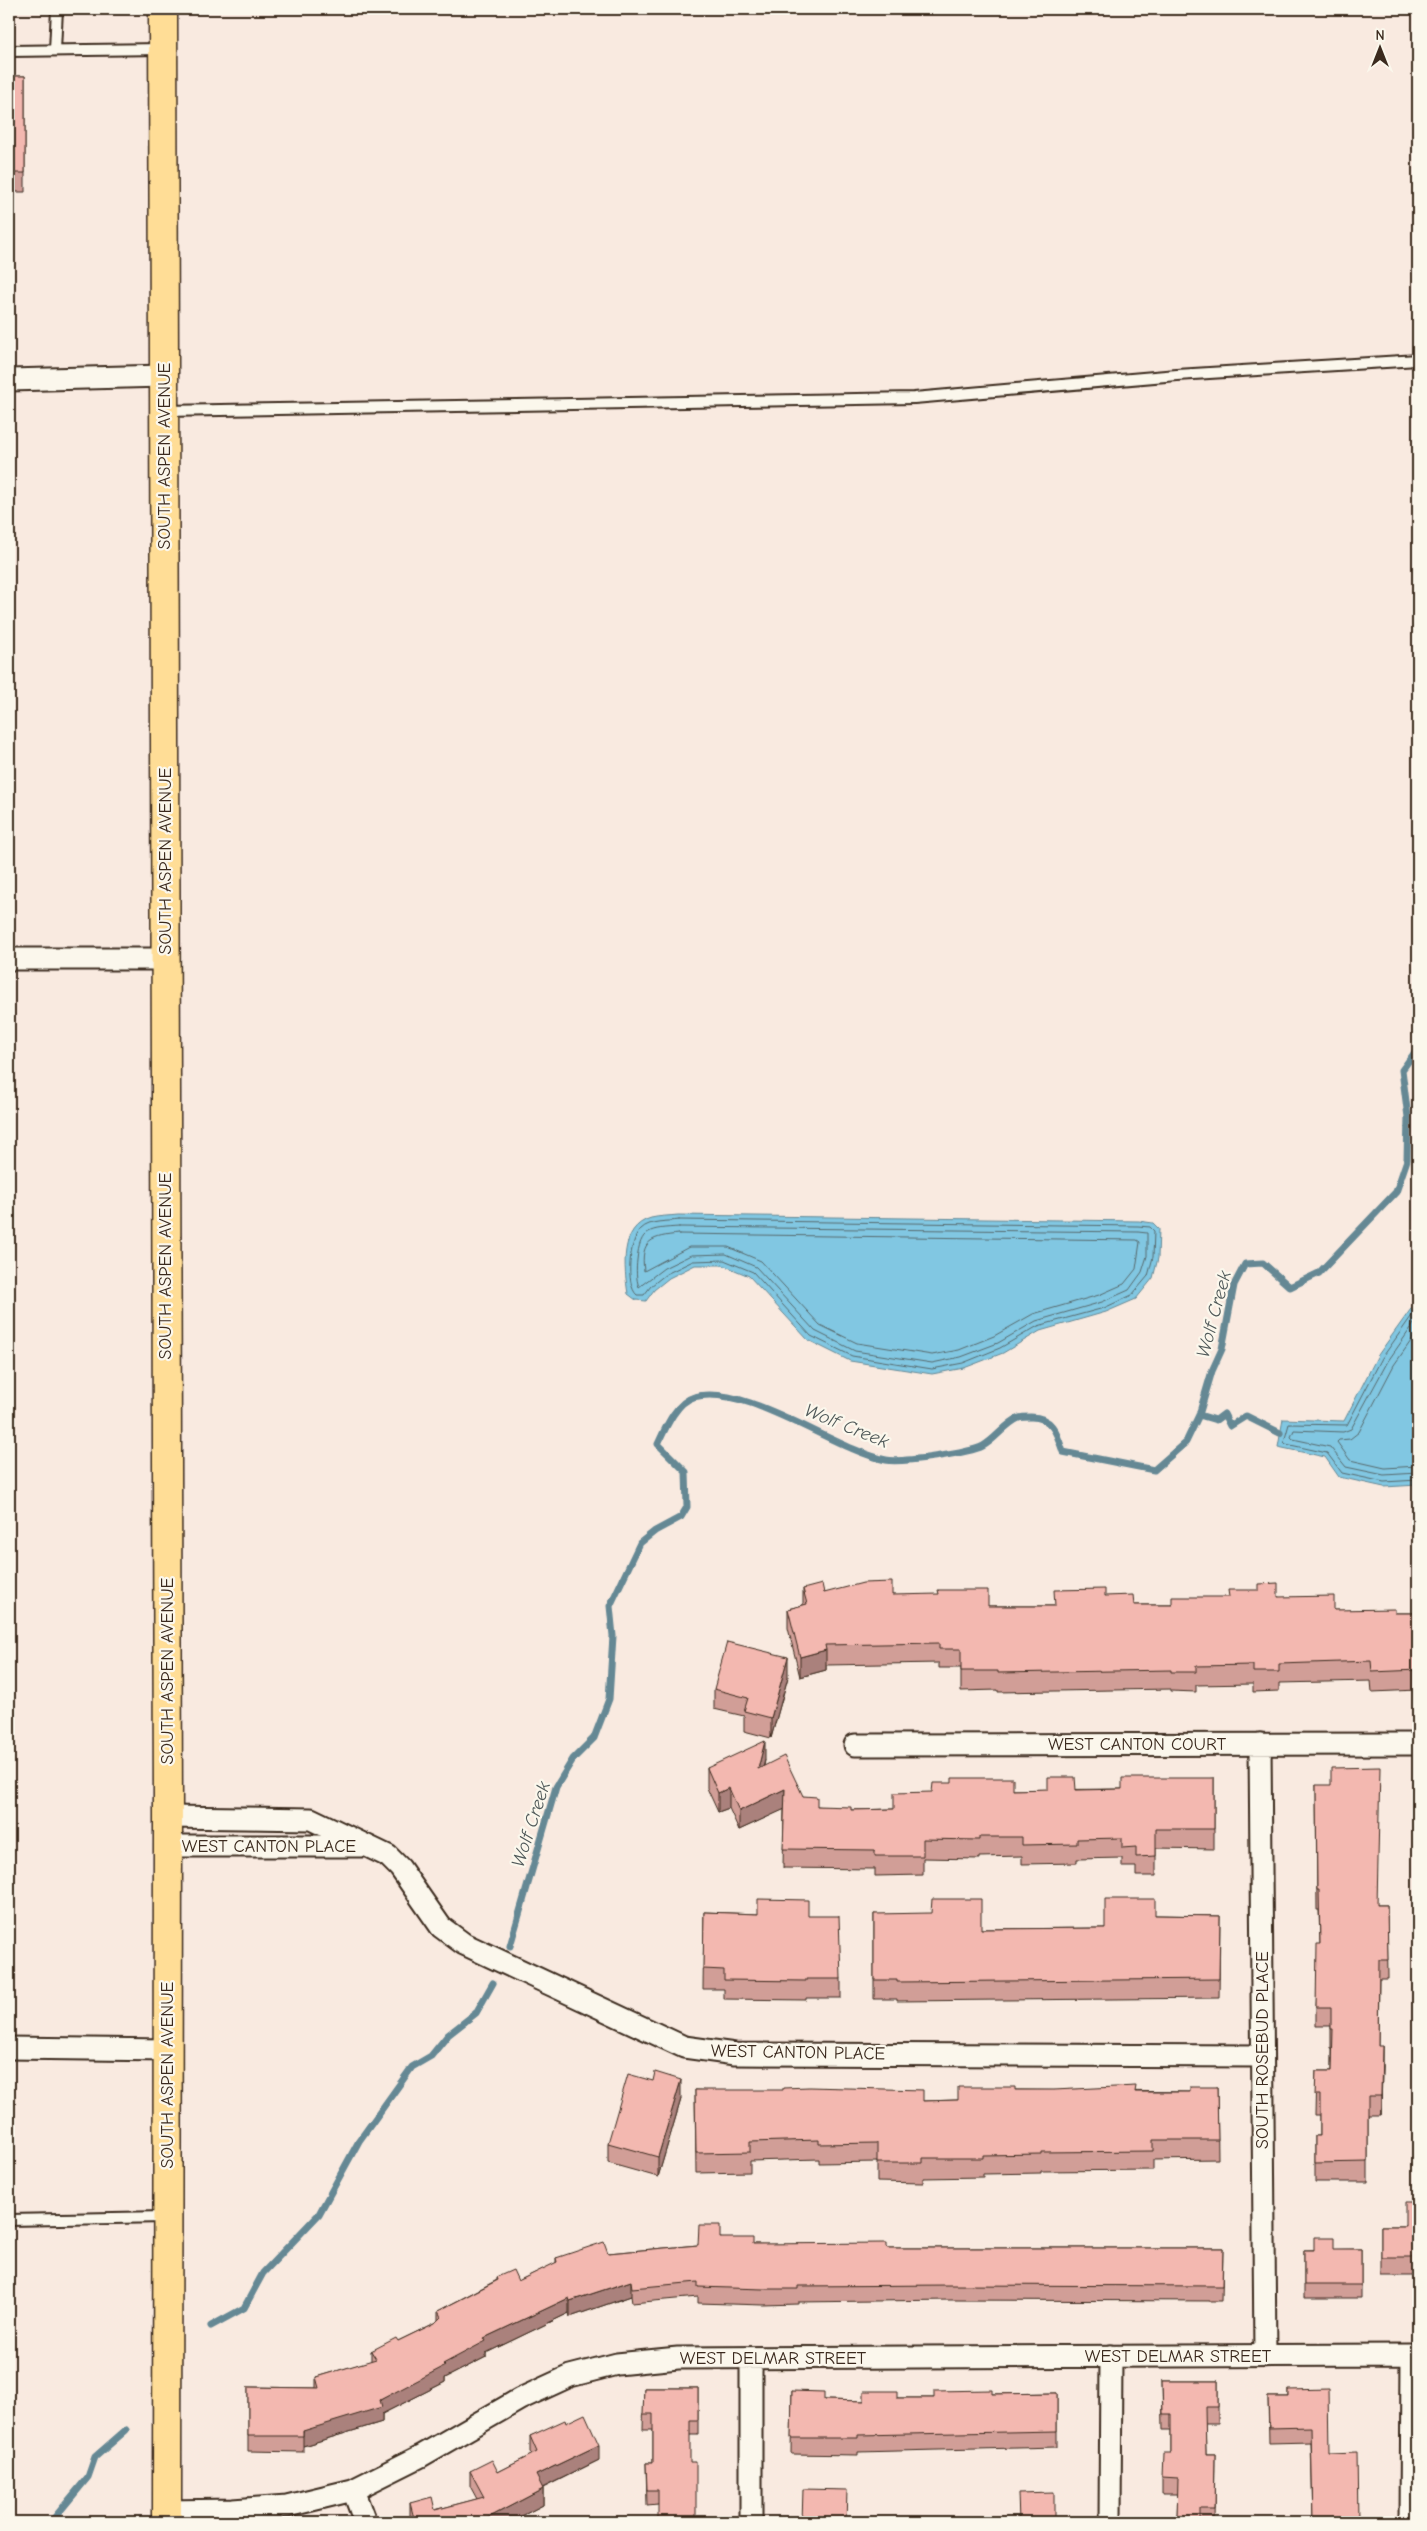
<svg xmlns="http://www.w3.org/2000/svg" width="1427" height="2531" viewBox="0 0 1427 2531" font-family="'Comic Neue',sans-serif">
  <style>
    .water { fill: #81c7e2; stroke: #658894 }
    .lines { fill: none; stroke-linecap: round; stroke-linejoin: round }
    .shore { stroke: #57696c; stroke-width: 1 }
    .stream { stroke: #658894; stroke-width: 7 }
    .lane-casing { stroke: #3b2a1e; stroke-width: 14 }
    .street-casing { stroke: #3b2a1e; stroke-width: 25 }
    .primary-casing { stroke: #3b2a1e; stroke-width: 31 }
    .lane { stroke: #fbf7ec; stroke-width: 10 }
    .street { stroke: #fbf7ec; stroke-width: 21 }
    .primary { stroke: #ffdd96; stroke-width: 28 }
    .wall { fill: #d19e97; stroke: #3b2a1e }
    .shaded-wall { fill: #aa817b; stroke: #3b2a1e }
    .building { fill: #f3b8b0; stroke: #3b2a1e }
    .labels { text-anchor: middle; stroke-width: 4.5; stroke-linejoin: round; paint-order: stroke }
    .street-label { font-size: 18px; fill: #3b2a1e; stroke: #fbf7ec }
    .water-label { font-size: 19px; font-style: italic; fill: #505959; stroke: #fbf7ec }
  </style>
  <rect width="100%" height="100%" fill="#f9eae0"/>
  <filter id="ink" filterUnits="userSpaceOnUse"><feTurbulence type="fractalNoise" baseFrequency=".02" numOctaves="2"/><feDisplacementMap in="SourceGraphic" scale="10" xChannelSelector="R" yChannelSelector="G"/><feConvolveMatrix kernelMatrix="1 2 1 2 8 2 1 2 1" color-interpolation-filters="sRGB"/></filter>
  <g filter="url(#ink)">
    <path class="water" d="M678,1215L1139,1221L1153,1223L1159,1229L1158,1258L1153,1278L1136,1299L1106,1312L1040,1331L1003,1353L964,1368L932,1374L850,1361L808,1340L749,1276L723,1265H695L669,1278L654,1290L646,1301L636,1300L628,1294C624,1268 619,1227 651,1218C659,1216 669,1216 678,1215Z
      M1418,1299V1485L1384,1487L1339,1477L1325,1457L1278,1447L1283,1419L1344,1421L1378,1355Z"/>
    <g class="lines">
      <path class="shore" d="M679,1220L1138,1226L1150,1227L1154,1231L1153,1257L1148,1276L1132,1295L1104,1308L1038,1326L1000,1348L963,1363L932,1369L852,1356L811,1336L753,1272L724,1260L693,1261L666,1274L651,1286L644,1295H637C625,1285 629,1240 641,1229C650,1220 667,1222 679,1220Z
        M679,1227L1138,1232L1147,1233V1256L1142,1272L1129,1290L1102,1302L1036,1321L998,1343L961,1357L932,1363L855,1351L815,1331L756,1267L726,1254L691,1255L664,1268L639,1287C636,1279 636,1269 637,1260C640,1228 650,1229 679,1227Z
        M679,1234L1137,1240L1140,1242L1136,1269L1124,1284L1099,1295L1033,1314L994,1336L959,1350L932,1355L857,1343L820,1325L761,1261L728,1247H689L644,1271C640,1239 652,1237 679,1234Z
        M1418,1307L1382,1358L1347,1425L1289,1424L1284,1442L1286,1444L1327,1453L1342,1473L1384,1482L1418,1480
        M1418,1318L1388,1361L1351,1429L1343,1432L1294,1430L1291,1437L1293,1439L1330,1447L1346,1467L1384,1475L1418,1473
        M1418,1331L1394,1365L1359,1432L1350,1439L1339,1440L1337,1442L1350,1460L1385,1468L1418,1466"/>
      <path class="stream" d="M1199,1415L1216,1420L1224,1414L1230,1426L1246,1416L1280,1433
        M510,1946L556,1787L573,1759L594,1738L609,1699L613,1636L610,1606L640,1543L655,1531L681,1517L687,1507L686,1472L658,1444C665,1429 676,1402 694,1397C746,1383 833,1449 886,1460C901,1463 970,1453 983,1446C996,1439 1006,1423 1019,1418C1022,1417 1027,1417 1031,1417C1053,1417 1057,1434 1063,1452L1154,1470L1186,1442L1199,1415L1212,1371L1222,1349L1234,1285L1245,1264L1263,1263L1290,1287L1319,1273L1396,1192L1407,1160L1408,1117L1402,1070L1418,1048
        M211,2326L244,2308L263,2273L319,2214L359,2141L412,2067L431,2056L448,2035L476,2013L493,1983
        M51,2522L88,2477L95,2457L126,2430"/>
      <defs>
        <path id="lane" d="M55,50L57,9
          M9,51L163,49
          M165,411L914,398L1177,375L1418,360
          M9,2220L165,2217"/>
        <path id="street" d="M9,380L164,376
          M9,959H165
          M1260,1744L1265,2356
          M855,1745L1418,1744
          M168,1817L311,1819L388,1856L400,1868L441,1927L464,1944L684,2047L735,2054L1262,2056
          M168,1846H365
          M9,2048L168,2050
          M751,2358V2522
          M353,2490L365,2522
          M167,2511L233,2510L287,2506L353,2490L421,2456L520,2399L570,2376L617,2364L678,2358L1412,2355L1411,2522
          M1110,2522L1111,2356"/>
        <path id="primary" d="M163,9L168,1817L167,2522"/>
      </defs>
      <use href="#lane" class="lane-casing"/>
      <use href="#street" class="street-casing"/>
      <use href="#primary" class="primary-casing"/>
      <use href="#lane" class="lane"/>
      <use href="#street" class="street"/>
      <use href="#primary" class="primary"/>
    </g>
    <path class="wall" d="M9,76H25V192H9Z
      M803,1589L824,1593L892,1595L988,1606H1054L1105,1596L1134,1605H1172L1228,1597H1278L1334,1610L1395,1613H1418V1690L1372,1692L1371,1681L1279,1683V1691L1253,1692V1684L1196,1685V1692L1171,1691V1689L998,1692V1690L961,1691V1668H939V1663L826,1665V1670L800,1677L788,1628V1609L803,1605Z
      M788,1677L771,1738L744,1731V1716L714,1709V1689Z
      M765,1760L764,1766L803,1796L817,1806L851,1810L894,1809L1013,1790L1122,1789L1214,1778V1849L1156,1848V1876H1136V1867H1122V1858L1077,1859V1863L1022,1864V1856L979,1857V1859L923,1858V1875L875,1876V1869L783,1868L784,1809L739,1830L729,1808L718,1812L707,1788V1768Z
      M1316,1785L1377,1905H1387L1388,1979H1379L1378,2046L1382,2066L1381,2115H1368V2182H1315V2136H1320V2115H1315L1316,2071H1332V2048H1331V2026H1316V2007L1320,1944L1319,1910H1317Z
      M704,1912L808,1916L841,1979V1998H806V2000L724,1999V1989H703Z
      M874,1914L981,1929L1105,1928L1155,1915L1220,1916L1219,1998L897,2001V1999H874Z
      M1217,2087L1218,2159L1153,2160V2170L1041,2171V2173L983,2174V2177L923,2178V2183L877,2182V2162L819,2163V2159L750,2161V2172L696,2173L695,2090L923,2101L958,2100L1015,2090L1190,2092Z
      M681,2099L658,2177L608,2163V2143Z
      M1418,2202V2276H1381V2226H1405Z
      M720,2238L753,2244L887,2248H1223L1222,2301L951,2300L798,2302V2304L763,2305L698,2303V2297L632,2303L631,2296L570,2317L569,2313L486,2353V2357L445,2378V2382L382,2414V2422L303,2446V2452L248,2451V2387L316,2388V2377L371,2361V2351L398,2341L435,2323L438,2320V2311L497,2280V2277L518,2281L556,2263V2258L608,2253L698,2245Z
      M1361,2249V2298H1304V2250Z
      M1162,2381H1218V2423H1205L1206,2454H1215L1214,2522H1163L1177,2518L1178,2494H1162V2477L1171,2453V2430H1163Z
      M644,2388H698V2435H690L658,2505L647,2506L646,2463H653V2430H643Z
      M1288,2390L1329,2454L1313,2521L1311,2442L1269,2443L1268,2397H1288Z
      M792,2391L824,2400L864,2401L897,2398H934L992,2394L1057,2393V2447L858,2452V2455L791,2454Z
      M566,2423L599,2460L543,2488V2505L510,2522H411L410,2518V2503L435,2510L477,2499L470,2486V2471L498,2472L532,2455L530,2452V2436Z"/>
    <path class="shaded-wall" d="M826,1650V1670L800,1677V1657Z
      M788,1657V1677L771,1738V1718Z
      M765,1741V1760L758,1788V1769Z
      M729,1788V1808L718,1812V1793Z
      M785,1789V1809L739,1830V1811Z
      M1382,2046V2066L1381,2115V2096Z
      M681,2080V2099L658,2177V2157Z
      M631,2281V2296L570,2317V2301Z
      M569,2298V2313L486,2353V2357L445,2378V2382L382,2414V2422L303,2446V2431L380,2400L443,2364L484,2338Z
      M599,2445V2460L536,2491V2475Z
      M543,2489V2505L510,2522H480Z"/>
    <path class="building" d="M9,76H25V173H9Z
      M892,1582V1595L939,1594L938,1590H988V1606H1055L1054,1590L1105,1589V1596L1133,1595L1134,1605H1172V1597H1229L1228,1590H1259V1584L1278,1583V1597L1334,1596V1610L1395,1609V1613H1418V1670L1372,1672L1371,1661L1279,1664V1672H1253V1665L1196,1666V1672H1171V1670L998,1673V1671H961V1649H939V1643L825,1645L826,1650L800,1657L788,1609L807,1604L803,1589L822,1584L824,1593L863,1583Z
      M727,1642L788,1657L771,1718L744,1711L748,1698L714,1689Z
      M765,1741L758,1769L784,1756L803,1796L817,1797V1806L851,1807V1810L894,1809V1793L932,1792L933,1783H952V1778H1013V1790L1048,1789V1777H1075L1076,1790L1122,1789V1778H1214V1829H1156V1856L1136,1857V1847L1122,1848V1838L1077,1839V1844L1022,1845V1837H979V1840L923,1839V1856H875V1850L783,1849L785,1789L739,1811L729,1788L718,1793L707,1768Z
      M1380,1767L1377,1905H1387L1388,1960H1379L1378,2046H1382L1381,2096H1368V2162L1315,2163V2136H1320V2095H1315L1316,2071H1332L1333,2029H1331V2007H1316L1317,1944H1320L1319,1890H1317L1316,1785H1331V1768Z
      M758,1899L808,1900V1916H839L841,1979H806V1981L724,1980V1970L703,1969L704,1912L758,1914Z
      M932,1899H981V1929L1105,1928V1899H1155V1915L1220,1916L1219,1979L897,1982V1980H874V1914L931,1913Z
      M655,2072L681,2080L658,2157L608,2143L628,2074L653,2081Z
      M1136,2086L1135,2092H1190V2087H1217L1218,2140H1153V2151L1041,2152V2154L983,2155V2158H923V2163H877V2143L819,2144V2140L750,2142V2152L696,2153L695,2090H783V2088L809,2087L923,2090V2101L958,2100V2087H1015V2090H1054Z
      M1405,2202H1418V2257H1381V2226H1405Z
      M699,2225H720V2238H753V2244L887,2243V2248H1223L1222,2286L951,2285L798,2286V2289H763L698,2287V2282L632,2288L631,2281L570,2301L569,2298L484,2338L486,2341L443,2364L445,2366L380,2400L382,2407L303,2431V2436H248V2387L319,2388L316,2377L376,2359L371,2351L396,2338L398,2341L435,2323L441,2317L438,2311L498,2280L497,2277L513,2270L518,2281L557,2262L556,2258L604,2242L608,2253L698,2245Z
      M1314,2237H1334V2249H1361V2285H1304V2250H1314Z
      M1162,2381H1218V2407H1205L1206,2454H1215L1214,2509H1200V2522H1164L1163,2518H1177L1178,2478L1162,2477L1163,2453H1171V2414H1163Z
      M644,2388H698V2420H690V2462H696V2522H658V2490H647L646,2463H653V2414H643Z
      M1328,2389L1329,2454L1357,2453L1358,2522H1300V2521H1313L1311,2427L1269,2428L1268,2397H1288V2390Z
      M992,2390V2394L1057,2393V2431L858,2435V2438H791L792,2391L824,2392V2400L864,2401V2391H897V2398H934V2391Z
      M585,2414L599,2445L536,2475L543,2489L480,2522H415L410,2503L432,2497L435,2510L484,2497L470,2471L492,2460L498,2472L537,2452L530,2436L565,2420L566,2423Z
      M803,2489L847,2490L846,2522H802Z
      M1054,2492V2522H1019L1018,2493Z"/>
  </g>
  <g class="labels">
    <g class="street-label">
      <text transform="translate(164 456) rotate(-90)" y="6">SOUTH ASPEN AVENUE</text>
      <text transform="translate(165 861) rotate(-90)" y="6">SOUTH ASPEN AVENUE</text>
      <text transform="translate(165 1266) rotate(-90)" y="6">SOUTH ASPEN AVENUE</text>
      <text transform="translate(167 1671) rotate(-90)" y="6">SOUTH ASPEN AVENUE</text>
      <text x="1137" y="1750">WEST CANTON COURT</text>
      <text x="269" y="1852">WEST CANTON PLACE</text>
      <text transform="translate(1262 2050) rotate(-90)" y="6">SOUTH ROSEBUD PLACE</text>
      <text transform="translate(798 2052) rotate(1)" y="6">WEST CANTON PLACE</text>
      <text transform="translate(167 2075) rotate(-90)" y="6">SOUTH ASPEN AVENUE</text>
      <text x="1178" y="2362">WEST DELMAR STREET</text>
      <text x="773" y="2364">WEST DELMAR STREET</text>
    </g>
    <g class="water-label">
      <text transform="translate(1213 1314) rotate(-75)" y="7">Wolf Creek</text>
      <text transform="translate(847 1425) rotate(22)" y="7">Wolf Creek</text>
      <text transform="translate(530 1824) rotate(-72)" y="7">Wolf Creek</text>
    </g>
  </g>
  <rect width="1427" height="2531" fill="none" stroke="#fbf7ec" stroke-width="30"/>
  <rect x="15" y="15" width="1397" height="2501" fill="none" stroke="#3b2a1e" stroke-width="2" filter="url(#ink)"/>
  <g transform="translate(1380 48)" stroke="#fbf7ec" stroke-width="4" paint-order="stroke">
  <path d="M0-4L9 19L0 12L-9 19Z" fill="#3b2a1e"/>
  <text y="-8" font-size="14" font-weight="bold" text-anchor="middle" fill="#3b2a1e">N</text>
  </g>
</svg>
